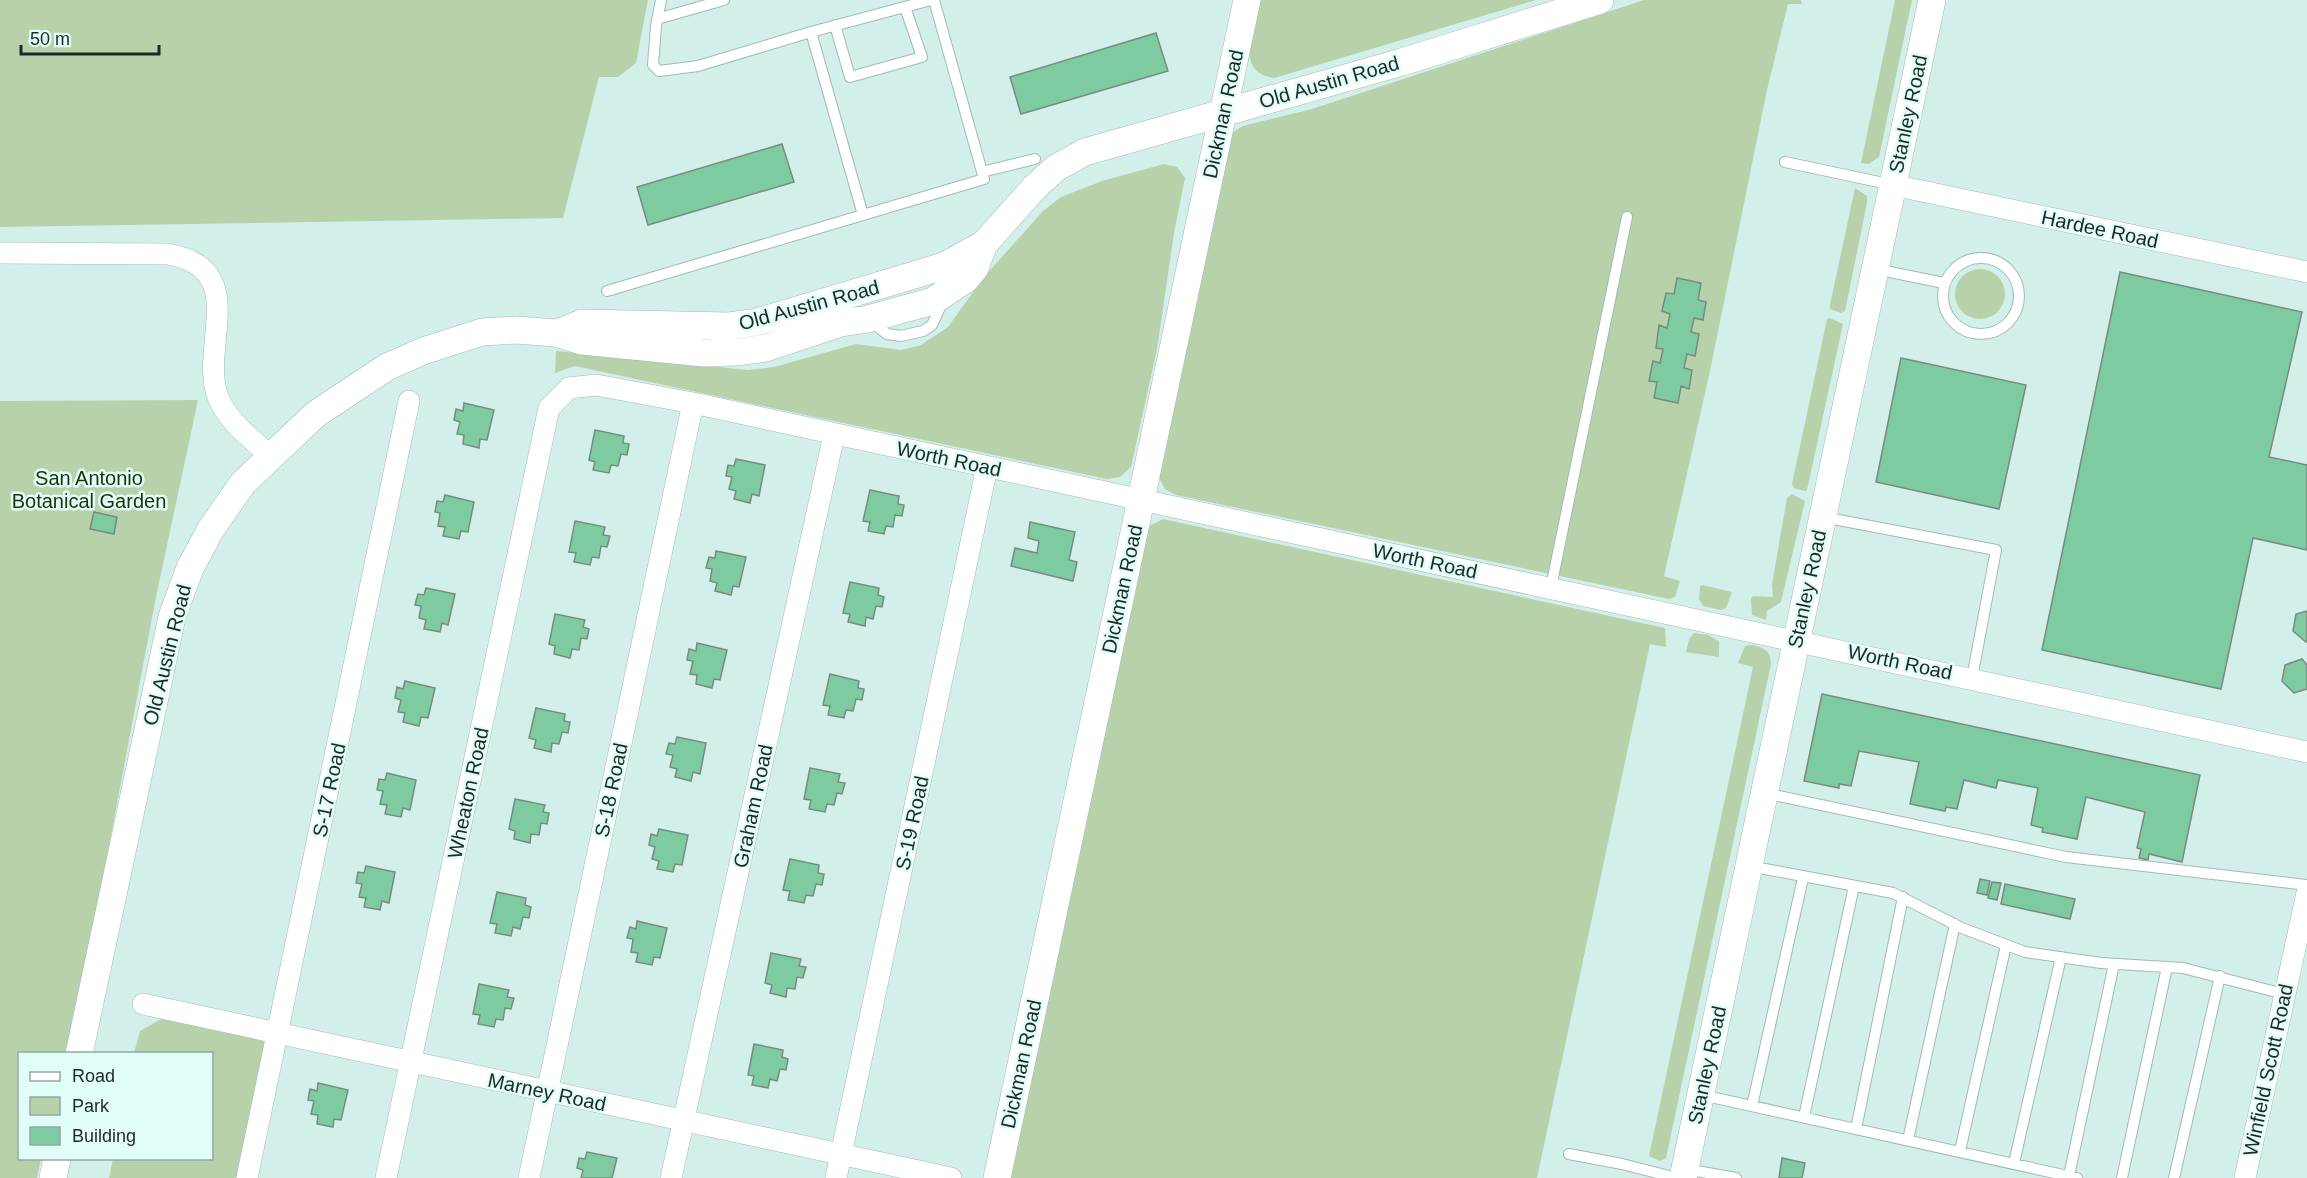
<svg xmlns="http://www.w3.org/2000/svg" width="2307" height="1178" viewBox="0 0 2307 1178" font-family="Arial,sans-serif">
  <style>
    .green { fill: #b7d2aa }
    .building { fill: #7ecba1; stroke: #778c7f; stroke-width: 1.5 }
    .lines { fill: none; stroke-linecap: round; stroke-linejoin: round }
    .service-casing { stroke: #a0bbb6; stroke-width: 12 }
    .minor-casing { stroke: #a0bbb6; stroke-width: 22 }
    .tertiary-casing { stroke: #a0bbb6; stroke-width: 28 }
    .service { stroke: #fff; stroke-width: 10 }
    .minor { stroke: #fff; stroke-width: 21 }
    .tertiary { stroke: #fff; stroke-width: 27 }
    .labels { text-anchor: middle; stroke-width: 5; stroke-linejoin: round; paint-order: stroke }
    .street-label { font-size: 20px; fill: #1e2927; stroke: #e0fdf7 }
    .park-label { font-size: 20px; fill: #193407; stroke: #e0fdf7 }
  </style>
  <rect width="100%" height="100%" fill="#d3efea"/>
  <path class="green" d="M0,0H648L636,63L618,77H599L563,218L0,227Z
    M1259,0H1536L1274,78C1258,75 1251,69 1249,53Z
    M1644,0H1801L1802,4H1788L1767,90L1710,371L1664,576L1680,581L1675,597L1669,599L1176,495L1165,489L1157,474L1230,134L1243,126L1312,109Z
    M1895,0H1912L1879,157L1869,164L1861,163Z
    M1164,164L1177,167L1185,178L1174,233L1157,349L1131,467L1120,477L1107,479L575,366L555,373L556,351L748,370L774,367L856,344L901,350L921,345L948,327L983,278L1043,211L1061,197L1102,181Z
    M1855,188L1867,196V203L1845,311L1841,313L1830,309V305Z
    M1955 294a25 25 0 1 1 50 0a25 25 0 1 1-50 0Z
    M1830,318L1843,324L1807,490L1805,491L1794,488L1792,484L1827,319Z
    M198,400L156,597L84,978L66,1053L20,1054V1158L41,1159L37,1178H0V401Z
    M1792,494L1805,501L1781,602L1767,611L1766,620L1752,615L1751,599L1753,596L1773,597L1772,584L1787,498Z
    M1163,519L1665,628L1666,647L1650,644L1537,1178H1005L1142,535L1151,525Z
    M1703,585L1732,592L1726,608L1721,610L1703,606L1699,599L1700,586Z
    M1694,633L1708,635L1719,641V657L1686,652L1689,639Z
    M1751,645C1764,647 1771,651 1771,664L1666,1158L1660,1161L1649,1156L1753,667L1738,663L1745,646Z
    M163,1018L261,1038L265,1044L236,1178H109L113,1159L212,1158V1054L134,1053L140,1031Z"/>
  <path class="building" d="M1156,33L1168,71L1021,114L1010,77Z
    M782,144L794,182L648,225L637,187Z
    M2120,272L2302,312L2269,457L2307,465V550L2253,538L2221,689L2042,650Z
    M1677,278L1701,283L1698,300L1706,302L1703,320L1694,318L1691,332L1699,334L1695,356L1687,354L1684,368L1692,370L1689,389L1681,386L1678,403L1654,398L1657,382L1649,381L1653,361L1660,363L1663,349L1656,348L1659,325L1667,328L1670,314L1662,311L1666,293L1674,294Z
    M1901,358L2026,385L1999,509L1876,482Z
    M464,403L494,410L487,440L480,439L479,448L463,444L464,435L457,434L460,422L454,420L456,409L463,411Z
    M595,430L624,436L623,443L629,444L627,455L621,454L618,466L611,465L609,473L593,470L595,462L589,460Z
    M736,459L765,465L759,496L752,494L750,503L734,499L736,491L729,489L732,477L726,476L728,465L734,466Z
    M870,490L899,496L898,504L904,505L902,516L895,515L893,527L886,526L884,534L868,531L870,522L863,521Z
    M445,495L474,502L468,532L461,531L459,539L443,536L445,527L438,526L440,513L435,512L437,501L443,502Z
    M94,512L117,517L114,534L90,529Z
    M575,521L605,527L603,535L610,536L607,547L601,546L599,558L592,557L590,565L574,562L576,553L569,552Z
    M1030,522L1075,532L1069,560L1077,562L1073,581L1011,566L1015,548L1037,553L1039,541L1028,538Z
    M716,551L746,557L739,587L733,586L731,595L715,591L717,583L710,581L712,569L706,568L709,557L715,558Z
    M850,582L879,588L878,595L884,597L882,607L876,606L873,619L866,617L865,626L848,622L850,614L843,613Z
    M426,588L455,594L448,625L442,623L440,632L424,629L426,620L419,618L421,606L415,605L418,594L424,595Z
    M2307,611V642H2306L2293,631L2296,614Z
    M555,614L585,620L583,627L589,629L587,639L581,638L579,650L572,649L570,658L554,654L555,646L549,644Z
    M697,643L727,650L720,680L714,679L712,688L696,684L697,675L690,674L693,661L687,660L689,649L696,651Z
    M2302,659L2307,665V689L2294,693L2282,681L2285,665Z
    M830,674L859,681L858,688L864,689L862,700L856,699L853,711L846,710L844,718L828,715L830,706L823,705Z
    M405,681L435,688L428,718L421,717L419,726L403,722L405,713L398,712L401,700L395,698L397,687L403,689Z
    M1822,694L2200,775L2182,862L2149,854L2148,860L2139,858L2141,849L2137,848L2145,812L2086,797L2077,839L2042,832L2043,828L2031,825L2038,788L1998,780L1996,788L1964,780L1957,809L1946,807L1945,811L1910,804L1919,762L1859,751L1851,786L1839,784V788L1804,781Z
    M536,708L565,714L564,721L570,722L568,733L562,732L559,744L552,743L551,752L534,748L536,740L529,738Z
    M677,737L706,743L700,774L693,772L691,781L675,777L677,769L670,767L673,755L666,754L669,743L675,744Z
    M810,768L840,774L838,782L845,783L842,794L837,793L834,805L827,804L825,812L809,809L811,800L804,799Z
    M387,773L416,780L410,810L403,808L401,817L385,814L387,805L380,804L383,791L377,790L379,779L385,780Z
    M515,799L545,805L543,812L549,813L547,824L541,823L539,835L531,834L530,843L514,839L515,831L509,829Z
    M659,829L688,835L682,865L675,864L673,872L657,869L659,861L652,859L655,847L649,845L651,834L657,836Z
    M790,859L819,865L818,873L824,874L822,885L816,884L813,896L806,895L804,903L788,900L790,891L783,890Z
    M366,866L395,872L389,903L382,901L380,910L364,907L366,898L359,897L362,884L356,883L358,872L364,873Z
    M1980,879L1990,881L1987,895L1977,893Z
    M1992,882L2001,883L1997,900L1988,898Z
    M2005,884L2075,899L2070,919L2001,904Z
    M497,892L526,898L525,905L531,907L529,918L523,917L520,929L513,927L511,936L495,933L497,924L490,923Z
    M637,921L667,928L660,958L654,957L652,965L636,962L638,953L631,952L633,939L627,938L630,927L636,929Z
    M771,953L801,959L799,966L806,967L803,978L797,977L795,989L787,988L786,997L770,993L772,985L765,983Z
    M479,984L509,990L507,997L514,998L511,1009L505,1008L503,1020L496,1019L494,1027L478,1024L480,1015L473,1014Z
    M754,1044L783,1050L782,1057L788,1059L786,1070L780,1069L777,1081L770,1079L768,1088L752,1085L754,1076L748,1075Z
    M318,1083L348,1090L341,1120L334,1119L333,1127L317,1124L318,1115L311,1114L314,1101L308,1100L310,1089L317,1091Z
    M587,1152L617,1158L612,1178H581L583,1170L577,1168L579,1158L585,1159Z
    M1782,1158L1805,1163L1802,1178H1779Z"/>
  <g class="lines">
    <defs>
      <path id="service" d="M661,0L656,26L653,65L659,71L698,66L811,32
        M657,19L724,0
        M835,25L850,77L922,57L905,7
        M1785,162L1893,185
        M982,172L1035,159
        M863,215L811,32L931,0
        M1943 296a38 38 0 1 1 76 0a38 38 0 1 1-76 0Z
        M1875,269L1944,283
        M607,291L984,179L934,0
        M872,322L887,334L901,336L923,331L932,325L943,301
        M1823,517L1996,550L1972,678
        M1551,587L1627,217
        M1764,793L2066,857L2307,885
        M1749,866L1893,893L1962,928L2025,952L2101,963L2183,968L2284,994
        M1702,1095L2077,1178
        M1752,1106L1803,878
        M1804,1117L1854,886
        M1856,1129L1903,897
        M1908,1140L1955,924
        M1960,1151L2006,945
        M1569,1154L1622,1164L1677,1178
        M2014,1163L2061,957
        M1685,1169L1736,1178
        M2069,1176L2114,964
        M2122,1178L2167,967
        M2174,1178L2220,976"/>
      <path id="minor" d="M1893,185L2307,272
        M0,253L168,254C252,269 199,346 218,397C227,421 252,439 270,456
        M143,1004L951,1178
        M247,1178L409,401
        M386,1178L549,408L569,388L596,385L693,403L2307,752
        M529,1178L693,403
        M671,1178L834,435
        M836,1178L987,467
        M2245,1178L2307,893"/>
      <path id="tertiary" d="M558,333L582,323L728,326L757,322L944,266L984,244
        M79,1054L172,617L190,568L211,529L243,483L316,414L387,367L423,351L482,332L516,330L556,333L582,341L704,353L737,352L766,348L841,323L868,319L933,301L966,279L975,268L984,244L1035,187L1056,168L1085,152L1402,62L1600,0
        M53,1178L57,1158
        M997,1178L1247,0
        M1683,1178L1932,0"/>
    </defs>
    <use href="#service" class="service-casing"/>
    <use href="#minor" class="minor-casing"/>
    <use href="#tertiary" class="tertiary-casing"/>
    <use href="#service" class="service"/>
    <use href="#minor" class="minor"/>
    <use href="#tertiary" class="tertiary"/>
  </g>
  <g class="labels">
    <g class="street-label">
      <text transform="translate(1329 82) rotate(-16)" y="7">Old Austin Road</text>
      <text transform="translate(1223 114) rotate(-78)" y="7">Dickman Road</text>
      <text transform="translate(1908 114) rotate(-78)" y="7">Stanley Road</text>
      <text transform="translate(2100 229) rotate(12)" y="7">Hardee Road</text>
      <text transform="translate(809 305) rotate(-15)" y="7">Old Austin Road</text>
      <text transform="translate(949 459) rotate(12)" y="7">Worth Road</text>
      <text transform="translate(1425 561) rotate(12)" y="7">Worth Road</text>
      <text transform="translate(1122 589) rotate(-78)" y="7">Dickman Road</text>
      <text transform="translate(1807 589) rotate(-78)" y="7">Stanley Road</text>
      <text transform="translate(167 655) rotate(-76)" y="7">Old Austin Road</text>
      <text transform="translate(1900 662) rotate(12)" y="7">Worth Road</text>
      <text transform="translate(329 790) rotate(-78)" y="7">S-17 Road</text>
      <text transform="translate(611 790) rotate(-78)" y="7">S-18 Road</text>
      <text transform="translate(468 793) rotate(-78)" y="7">Wheaton Road</text>
      <text transform="translate(753 806) rotate(-78)" y="7">Graham Road</text>
      <text transform="translate(912 823) rotate(-78)" y="7">S-19 Road</text>
      <text transform="translate(1021 1064) rotate(-78)" y="7">Dickman Road</text>
      <text transform="translate(1707 1065) rotate(-78)" y="7">Stanley Road</text>
      <text transform="translate(2268 1070) rotate(-78)" y="7">Winfield Scott Road</text>
      <text transform="translate(547 1092) rotate(12)" y="7">Marney Road</text>
    </g>
    <g class="park-label">
      <text x="89" y="485">San Antonio<tspan x="89" dy="23">Botanical Garden</tspan></text>
    </g>
  </g>
  <rect x="18" y="1052" width="195" height="108" fill="#e0fdf7" stroke="#92a8a4" stroke-width="1.5"/>
  <rect x="30" y="1072" width="30" height="9" fill="#ffffff" stroke="#92a8a4" stroke-width="1.5"/>
  <text x="72" y="1082" font-size="18" fill="#1e2927">Road</text>
  <rect x="30" y="1097" width="30" height="18" fill="#b7d2aa" stroke="#92a8a4" stroke-width="1.5"/>
  <text x="72" y="1112" font-size="18" fill="#1e2927">Park</text>
  <rect x="30" y="1127" width="30" height="18" fill="#7ecba1" stroke="#92a8a4" stroke-width="1.5"/>
  <text x="72" y="1142" font-size="18" fill="#1e2927">Building</text>
  <path d="M21 45v9h138v-9" fill="none" stroke="#1e2927" stroke-width="3"/>
  <text x="30" y="45" font-size="18" fill="#1e2927" stroke="#e0fdf7" stroke-width="4.5" paint-order="stroke">50 m</text>
</svg>
